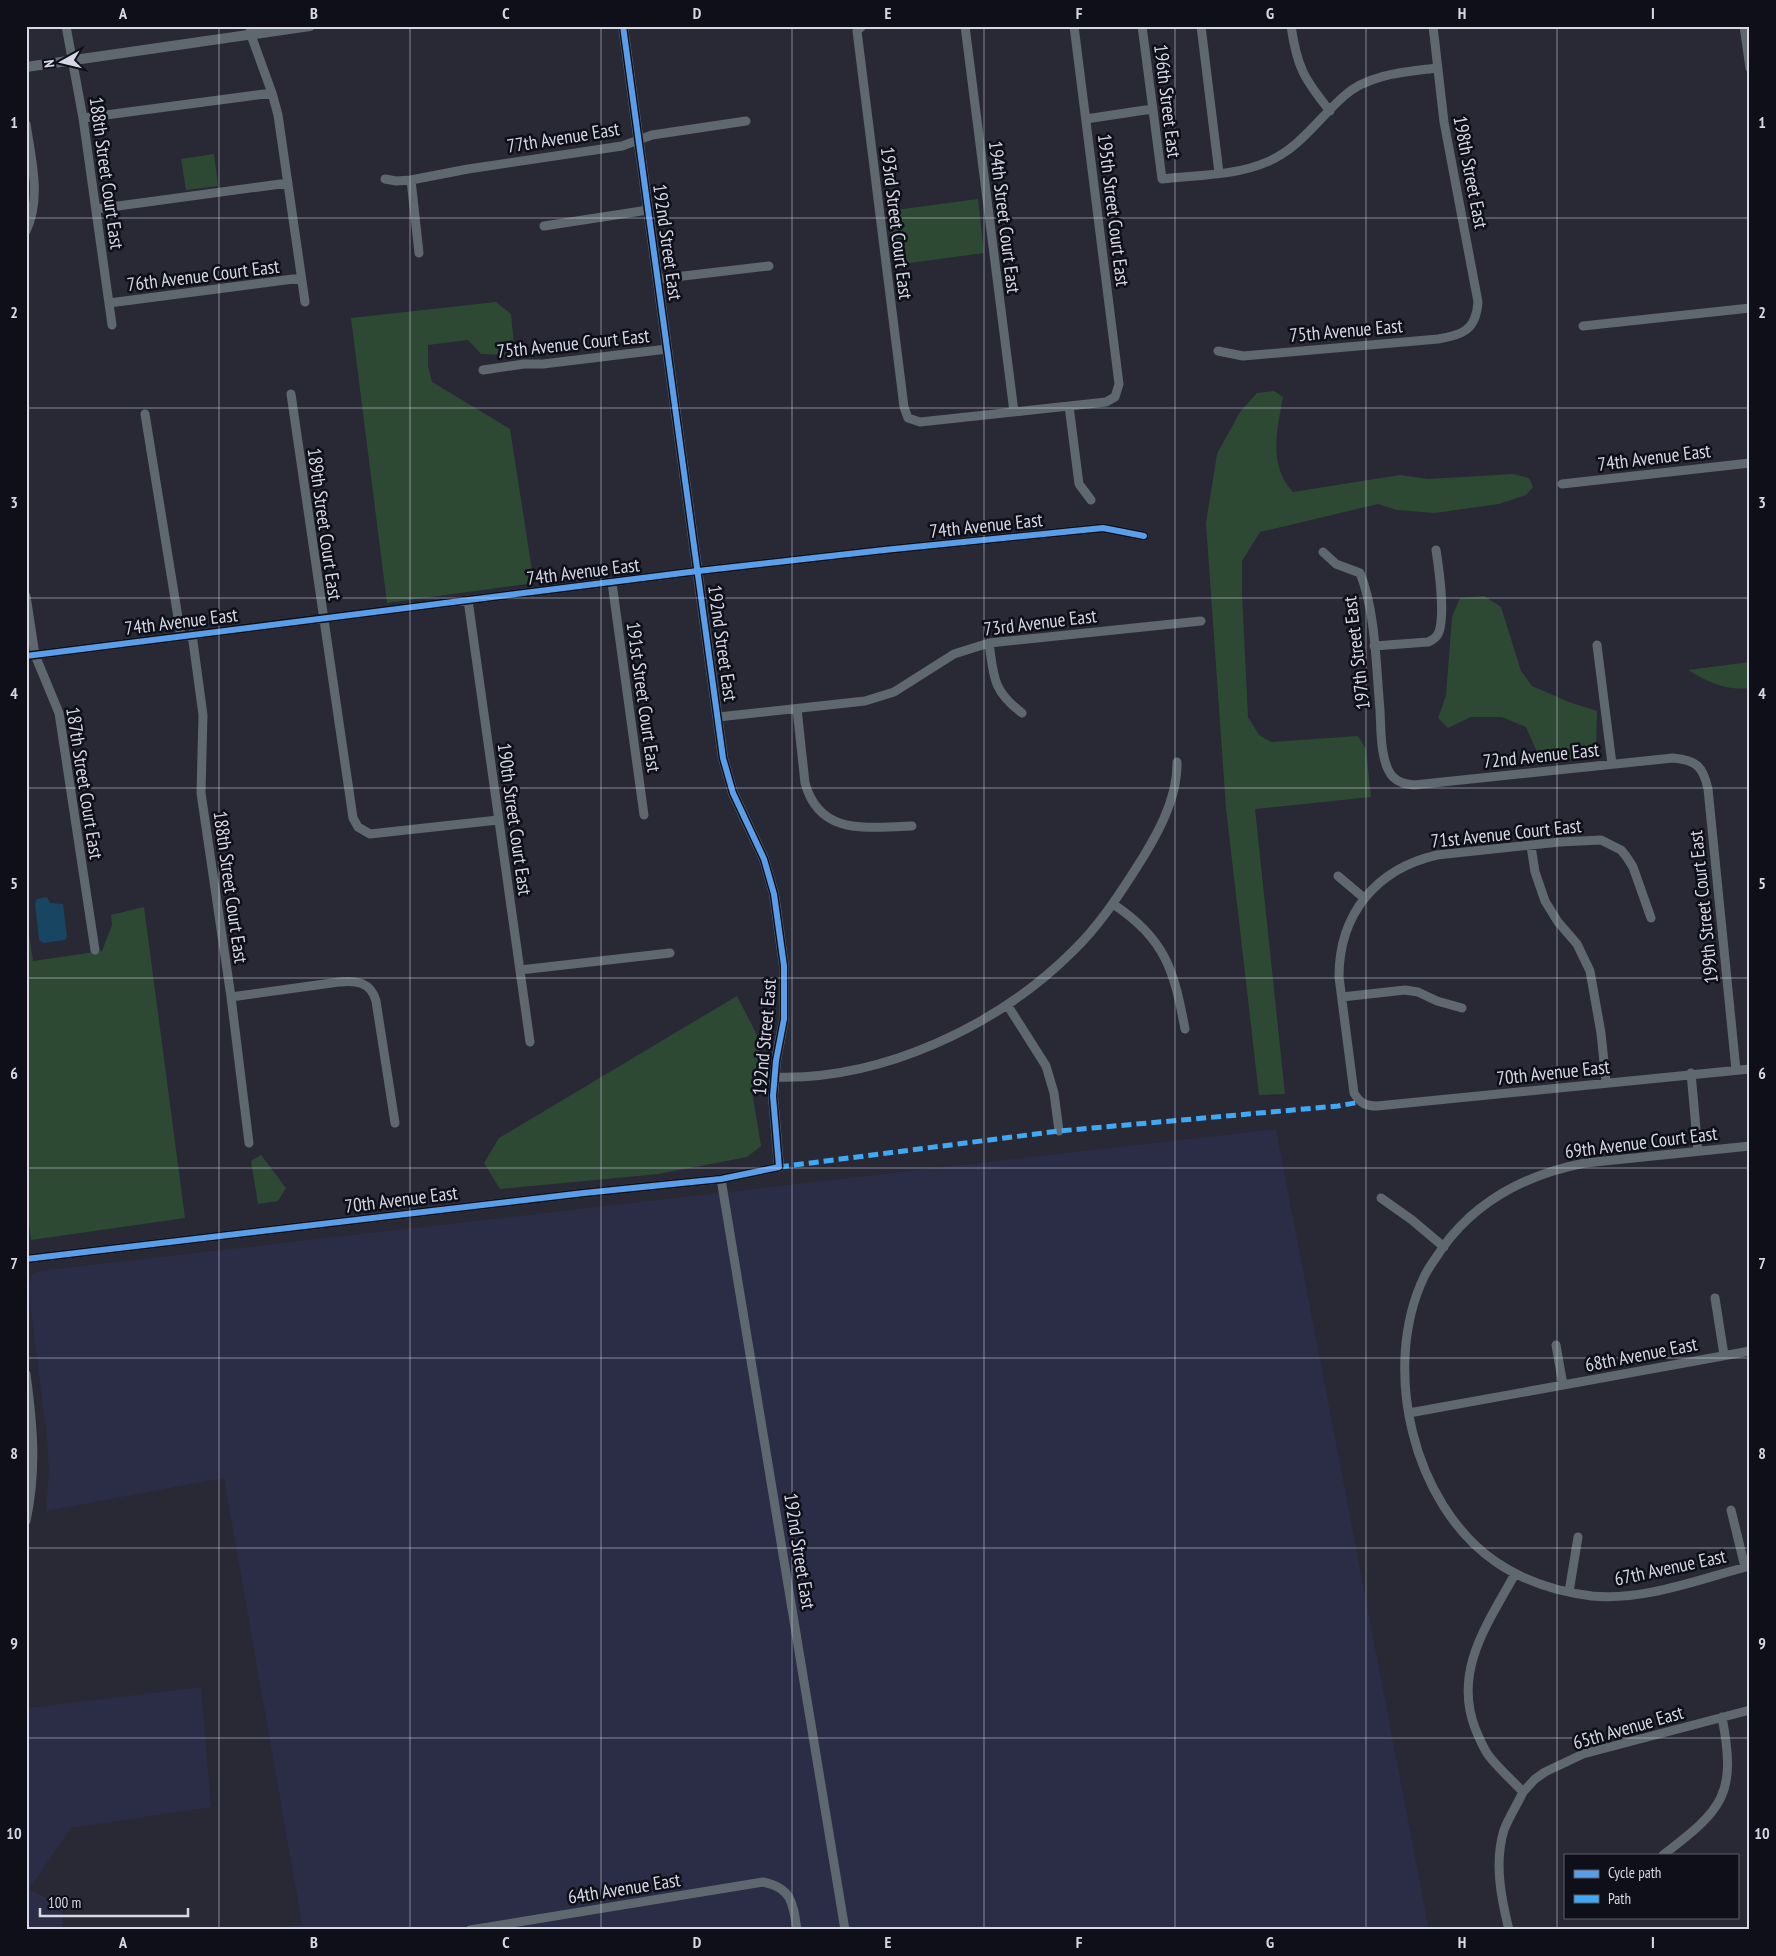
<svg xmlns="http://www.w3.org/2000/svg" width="1776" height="1956" viewBox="0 0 1776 1956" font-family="'PT Sans Narrow',sans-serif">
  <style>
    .built { fill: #2b2c45 }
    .green { fill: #2d4934 }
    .water { fill: #174562 }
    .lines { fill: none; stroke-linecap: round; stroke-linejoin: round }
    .minor { stroke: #5e686e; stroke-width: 9 }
    .tertiary { stroke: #5e686e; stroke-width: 10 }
    .quiet { stroke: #3fa9f5; stroke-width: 5; stroke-dasharray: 10 5; stroke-linecap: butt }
    .cycleway-casing { stroke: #0e0f18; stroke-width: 9 }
    .cycleway { stroke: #5a9eea; stroke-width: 6 }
    .grid { fill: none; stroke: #d6d8e6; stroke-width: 1; stroke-opacity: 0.55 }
    .labels { text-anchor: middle; stroke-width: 5; stroke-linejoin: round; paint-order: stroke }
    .street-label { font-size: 19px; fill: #d6d8e6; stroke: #0e0f18 }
    .neatline { fill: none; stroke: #d6d8e6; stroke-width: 2 }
    .grid-label { font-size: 16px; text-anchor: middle; font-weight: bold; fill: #d6d8e6 }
  </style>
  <rect width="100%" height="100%" fill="#282935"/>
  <path class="built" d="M1276,1129L1429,1930H269L302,1924L224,1478L46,1511L49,1472L47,1439L28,1287L32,1275L39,1271Z
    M201,1687L211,1807L71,1828L29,1889L62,1906L63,1930H26V1711L28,1708Z"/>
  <path class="green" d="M214,154L218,186L186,190L181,159Z
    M978,199L984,253L895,265L888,211Z
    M496,302L511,314L514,345L505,355L481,354L468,340L428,345V366L432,382L510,429L534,583L387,603L351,318Z
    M1274,391L1283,397C1277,430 1268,465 1293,492L1400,475L1428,479L1513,474L1529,478L1533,487L1526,495L1499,504L1435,513L1397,510L1378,504L1260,532L1242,561V594L1248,717L1259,735L1271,742L1358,736L1366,749L1371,797L1255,809L1285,1094L1259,1095L1226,808L1206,523L1217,454L1240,412L1257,393Z
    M1484,596L1501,607L1521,671L1532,686L1569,702L1597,711L1596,755L1591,759H1550L1537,752L1526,727L1502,717H1471L1448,728L1438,718L1446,696L1452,617L1460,598Z
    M1750,662V688C1727,691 1707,682 1688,670Z
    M144,907L185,1218L31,1240L26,1201V915L33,961L102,951L112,925L111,915Z
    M737,996L761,1043L752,1091L761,1146L747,1157L658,1174L500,1189L484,1163L499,1138Z
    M261,1155L286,1188L278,1201L258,1204L251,1161Z"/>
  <path class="water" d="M47,897L50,903L63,904L67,937L65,940L43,943L39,940L35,903L37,899Z"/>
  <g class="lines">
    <path class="minor" d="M66,26L83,118L112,325
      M250,26L251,35L272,93L278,115L305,302
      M862,26L857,31L904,407L908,418L920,422L1106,402L1115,397L1119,384L1074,26
      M965,26L1014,412
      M1142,26L1162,179C1196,175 1235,176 1267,162C1300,148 1318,119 1344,96C1368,74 1406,72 1437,68
      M1201,26L1219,173
      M1291,26C1297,67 1304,79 1330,111
      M1744,26L1750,68
      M83,118L272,93
      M1086,119L1152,109
      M26,124C31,158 42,198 26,231
      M385,179L396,181L411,180L468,169L622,146L652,135L746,121
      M411,180L419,253
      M96,209L288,183
      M544,226L648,210
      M658,279L769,266
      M109,303L301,278
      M1583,326L1750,308
      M1218,351L1243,356L1438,339C1463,335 1476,330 1478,302L1444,122L1433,26
      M483,370L524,364H543L667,349
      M291,394L353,818L358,827L370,834L498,820
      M1069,406L1079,484L1091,500
      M145,414L181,636
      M1562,484L1750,463
      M1323,552L1336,564L1360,573C1376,612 1376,668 1380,710C1381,729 1380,763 1393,777C1399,783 1406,784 1414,785L1673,758C1696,760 1703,766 1708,789L1736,1070
      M612,583L644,815
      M26,596L35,655L59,713L95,950
      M468,600L530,1042
      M192,634L203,715L201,793L231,997L249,1143
      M989,643C994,677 992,690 1022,713
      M1597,645L1612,764
      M1374,646L1428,642C1433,640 1437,637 1439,632C1445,614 1439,569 1436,550
      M26,656L698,571L884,550L1103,528L1144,536
      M797,709L805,783C820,837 868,827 912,826
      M718,717L865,701L894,692L954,654L989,643L1201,621
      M1531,846L1535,872L1545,901L1558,922L1577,944L1590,971L1601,1033L1606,1082
      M1338,876L1364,898
      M1113,904C1166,939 1174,971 1185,1029
      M1651,918L1633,867L1626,856L1621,850L1601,840L1560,842L1437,855C1376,869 1339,914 1339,977L1354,1093C1360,1103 1365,1106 1377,1106L1750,1069
      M520,970L670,953
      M231,997L339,982C356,980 371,982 376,1001L395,1123
      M1342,997L1405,990L1418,992L1437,1001L1462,1008
      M1008,1006L1046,1066L1054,1093L1059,1131
      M1691,1073L1698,1151
      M774,1077C881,1081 998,1026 1073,951C1098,927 1117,898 1135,870C1155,839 1178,800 1177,762
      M1750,1146L1585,1163C1528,1174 1478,1199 1443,1247C1437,1257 1429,1266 1424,1277C1381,1367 1412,1504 1496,1562C1524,1581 1558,1592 1592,1596C1645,1601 1699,1579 1750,1566
      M721,1179L845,1930
      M1381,1198L1412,1220L1444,1247
      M26,1259L584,1193L721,1179L779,1167
      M1715,1298L1724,1355
      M1556,1345L1563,1385
      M26,1374C33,1426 37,1469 26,1521
      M1409,1413L1750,1351
      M1731,1510L1745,1567
      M1569,1592L1578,1537
      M1523,1792L1535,1779L1545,1772L1583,1754L1750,1710
      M1663,1855C1723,1809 1737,1795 1722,1717
      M470,1930L763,1882C792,1888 793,1903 797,1930
      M1509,1930C1501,1898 1494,1862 1504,1830C1509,1817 1517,1805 1523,1792C1512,1780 1499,1769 1489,1756C1483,1748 1479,1738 1475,1728C1453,1670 1488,1623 1515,1574"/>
    <path class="tertiary" d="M623,26L723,758L733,793L764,859L774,894L784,966V1019L776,1061L773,1096L779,1167
      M26,67L310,26"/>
    <path class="quiet" d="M779,1167L1059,1131L1338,1106L1360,1102"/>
    <defs>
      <path id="cycleway" d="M26,656L698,571L884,550L1103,528L1144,536
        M26,1259L584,1193L721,1179L779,1167L773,1096L776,1061L784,1019V966L774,894L764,859L733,793L723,758L623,26"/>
    </defs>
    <use href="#cycleway" class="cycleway-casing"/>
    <use href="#cycleway" class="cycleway"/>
  </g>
  <path class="grid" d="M219,26V1930M410,26V1930M601,26V1930M792,26V1930M984,26V1930M1175,26V1930M1366,26V1930M1557,26V1930M26,218H1750M26,408H1750M26,598H1750M26,788H1750M26,978H1750M26,1168H1750M26,1358H1750M26,1548H1750M26,1738H1750"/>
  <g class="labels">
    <g class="street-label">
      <text transform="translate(1168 101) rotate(83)" y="7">196th Street East</text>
      <text transform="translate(563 137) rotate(-9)" y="7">77th Avenue East</text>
      <text transform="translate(1471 172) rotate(79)" y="7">198th Street East</text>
      <text transform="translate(107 173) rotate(82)" y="7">188th Street Court East</text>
      <text transform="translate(1114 210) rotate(83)" y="7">195th Street Court East</text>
      <text transform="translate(1005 217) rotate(83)" y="7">194th Street Court East</text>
      <text transform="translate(897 223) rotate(83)" y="7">193rd Street Court East</text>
      <text transform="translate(668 242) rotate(82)" y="7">192nd Street East</text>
      <text transform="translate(203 275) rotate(-7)" y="7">76th Avenue Court East</text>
      <text transform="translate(1346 330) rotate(-5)" y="7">75th Avenue East</text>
      <text transform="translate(573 343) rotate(-6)" y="7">75th Avenue Court East</text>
      <text transform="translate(1654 457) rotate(-7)" y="7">74th Avenue East</text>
      <text transform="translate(325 524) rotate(82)" y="7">189th Street Court East</text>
      <text transform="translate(986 525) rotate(-6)" y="7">74th Avenue East</text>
      <text transform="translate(583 571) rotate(-7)" y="7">74th Avenue East</text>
      <text transform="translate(181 621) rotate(-7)" y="7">74th Avenue East</text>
      <text transform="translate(1040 622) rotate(-7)" y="7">73rd Avenue East</text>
      <text transform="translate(723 643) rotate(82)" y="7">192nd Street East</text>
      <text transform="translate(1356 653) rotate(-97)" y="7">197th Street East</text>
      <text transform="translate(644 697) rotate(82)" y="7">191st Street Court East</text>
      <text transform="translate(1541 755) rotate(-6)" y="7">72nd Avenue East</text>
      <text transform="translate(85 783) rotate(81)" y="7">187th Street Court East</text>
      <text transform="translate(515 819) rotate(82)" y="7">190th Street Court East</text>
      <text transform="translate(1506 833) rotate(-6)" y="7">71st Avenue Court East</text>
      <text transform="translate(231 887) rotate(82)" y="7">188th Street Court East</text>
      <text transform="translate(1703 907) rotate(-96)" y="7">199th Street Court East</text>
      <text transform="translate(764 1037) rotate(-85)" y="7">192nd Street East</text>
      <text transform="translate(1553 1072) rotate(-6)" y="7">70th Avenue East</text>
      <text transform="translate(1641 1142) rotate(-7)" y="7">69th Avenue Court East</text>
      <text transform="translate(401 1199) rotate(-7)" y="7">70th Avenue East</text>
      <text transform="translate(1641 1354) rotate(-11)" y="7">68th Avenue East</text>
      <text transform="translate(800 1551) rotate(81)" y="7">192nd Street East</text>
      <text transform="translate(1670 1567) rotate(-12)" y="7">67th Avenue East</text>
      <text transform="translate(1628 1727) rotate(-16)" y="7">65th Avenue East</text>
      <text transform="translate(624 1888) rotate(-9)" y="7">64th Avenue East</text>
    </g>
  </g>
  <rect width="1776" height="1956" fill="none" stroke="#0e0f18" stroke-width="55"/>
  <rect x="1564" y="1854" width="175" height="65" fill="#0e0f18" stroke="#5e5f6a"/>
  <rect x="1574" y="1870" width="25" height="8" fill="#5a9eea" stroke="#5e5f6a"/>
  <text x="1608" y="1878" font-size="15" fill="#d6d8e6">Cycle path</text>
  <rect x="1574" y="1895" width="25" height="8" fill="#3fa9f5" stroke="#5e5f6a"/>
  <text x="1608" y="1904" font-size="15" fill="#d6d8e6">Path</text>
  <g transform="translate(62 62) rotate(262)" stroke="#0e0f18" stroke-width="4" paint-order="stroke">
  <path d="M0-4L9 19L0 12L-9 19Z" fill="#d6d8e6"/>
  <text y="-8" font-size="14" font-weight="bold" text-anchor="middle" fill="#d6d8e6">N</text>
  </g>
  <path d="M40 1908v8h148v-8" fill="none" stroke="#d6d8e6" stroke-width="2.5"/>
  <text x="48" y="1908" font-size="15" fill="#d6d8e6" stroke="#0e0f18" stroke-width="4" paint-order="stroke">100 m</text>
  <rect x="28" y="28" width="1720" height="1900" class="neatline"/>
  <g class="grid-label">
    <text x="123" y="19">A</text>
    <text x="314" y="19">B</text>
    <text x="506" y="19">C</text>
    <text x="697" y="19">D</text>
    <text x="888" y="19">E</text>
    <text x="1079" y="19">F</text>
    <text x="1270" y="19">G</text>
    <text x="1462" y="19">H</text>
    <text x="1653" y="19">I</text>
    <text x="14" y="128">1</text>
    <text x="1762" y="128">1</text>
    <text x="14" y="318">2</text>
    <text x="1762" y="318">2</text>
    <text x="14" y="508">3</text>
    <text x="1762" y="508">3</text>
    <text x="14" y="699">4</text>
    <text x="1762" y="699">4</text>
    <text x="14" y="889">5</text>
    <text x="1762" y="889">5</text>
    <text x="14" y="1079">6</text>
    <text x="1762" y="1079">6</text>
    <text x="14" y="1269">7</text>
    <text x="1762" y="1269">7</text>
    <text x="14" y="1459">8</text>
    <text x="1762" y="1459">8</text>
    <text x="14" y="1649">9</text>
    <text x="1762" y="1649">9</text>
    <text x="14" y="1839">10</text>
    <text x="1762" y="1839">10</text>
    <text x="123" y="1948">A</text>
    <text x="314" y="1948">B</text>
    <text x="506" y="1948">C</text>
    <text x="697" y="1948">D</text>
    <text x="888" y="1948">E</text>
    <text x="1079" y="1948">F</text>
    <text x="1270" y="1948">G</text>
    <text x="1462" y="1948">H</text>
    <text x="1653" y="1948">I</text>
  </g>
</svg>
